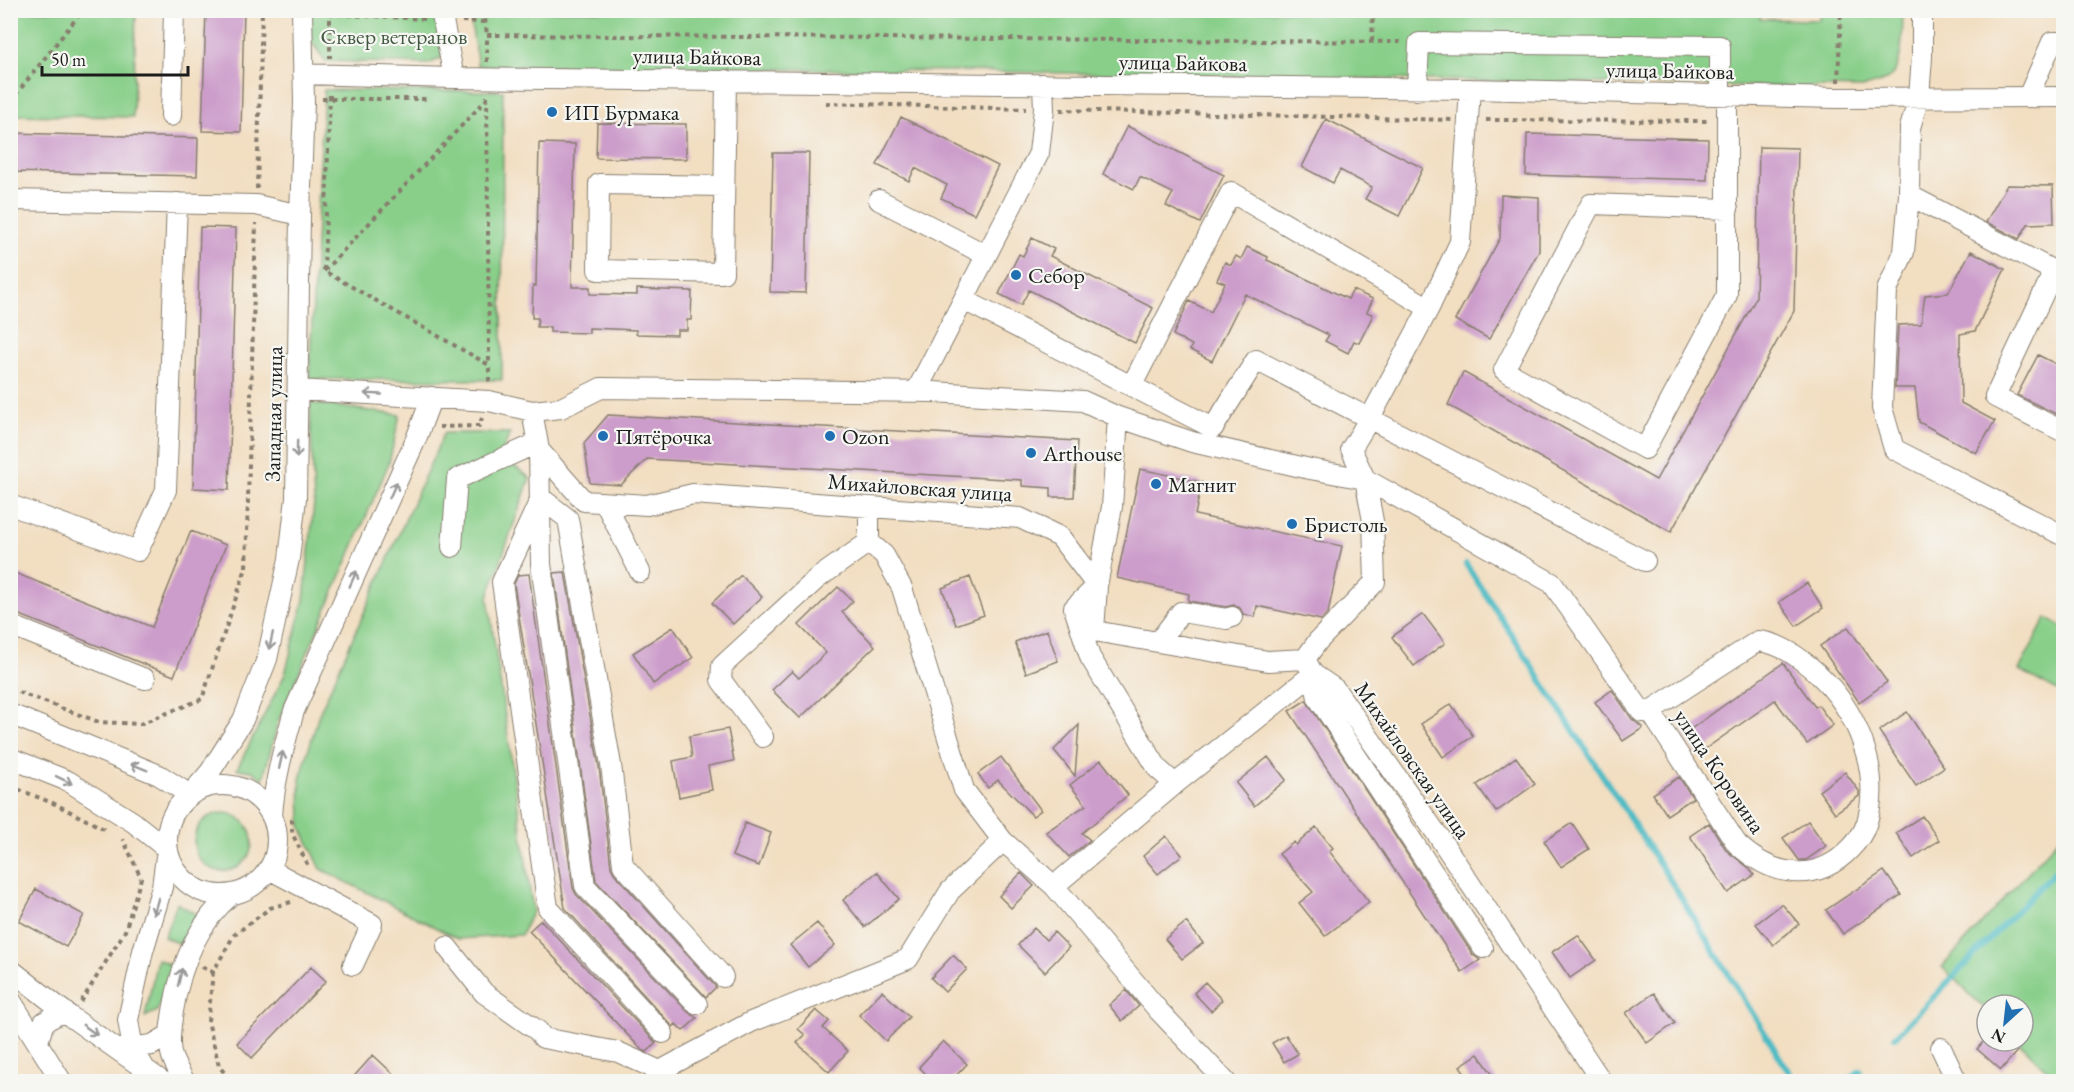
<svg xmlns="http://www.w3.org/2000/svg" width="2074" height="1092" viewBox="0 0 2074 1092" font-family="'EB Garamond',serif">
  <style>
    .green { fill: #89cf8a; stroke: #527653; stroke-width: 1.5 }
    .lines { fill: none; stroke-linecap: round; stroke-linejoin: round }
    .stream { stroke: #4dbbc4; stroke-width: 6 }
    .building { fill: #cc9cca }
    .minor-casing { stroke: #877d6e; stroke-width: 22 }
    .path { stroke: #877d6e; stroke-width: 4; stroke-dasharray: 4.5 4.5; stroke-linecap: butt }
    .minor { stroke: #fff; stroke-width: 20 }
    .oneway { stroke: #999 }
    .poi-dot { fill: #1f6fb2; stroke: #f6f6f2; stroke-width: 2 }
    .labels { text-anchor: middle; stroke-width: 4.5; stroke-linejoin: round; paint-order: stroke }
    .park-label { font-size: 22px; fill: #425b42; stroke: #f6f6f2 }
    .street-label { font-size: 22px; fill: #1c1c1c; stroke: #f6f6f2 }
    .poi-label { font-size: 22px; fill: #1c1c1c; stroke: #f6f6f2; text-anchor: start }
  </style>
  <rect width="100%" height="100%" fill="#f6f6f2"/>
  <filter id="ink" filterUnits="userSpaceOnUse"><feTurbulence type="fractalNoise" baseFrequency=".0167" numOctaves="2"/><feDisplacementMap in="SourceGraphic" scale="12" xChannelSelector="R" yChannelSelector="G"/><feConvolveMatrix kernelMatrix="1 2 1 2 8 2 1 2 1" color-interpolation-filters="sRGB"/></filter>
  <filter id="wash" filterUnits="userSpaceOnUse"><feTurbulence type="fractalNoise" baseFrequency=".008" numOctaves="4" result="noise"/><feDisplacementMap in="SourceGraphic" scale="24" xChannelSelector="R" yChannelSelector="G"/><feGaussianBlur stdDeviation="1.35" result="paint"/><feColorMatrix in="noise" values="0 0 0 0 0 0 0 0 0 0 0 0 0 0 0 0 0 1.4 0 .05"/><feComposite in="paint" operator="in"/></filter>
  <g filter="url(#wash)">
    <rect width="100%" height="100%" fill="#f2dec1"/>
    <path class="green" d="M10,11H136L133,117L14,115L10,97Z
      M309,11H436L443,57L429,64L325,61L309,38Z
      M469,11H1652L1760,12V19L1819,20L1820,11H1903C1902,29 1905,69 1886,80C1880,83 1870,85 1863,88L953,71L478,66Z
      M324,90L503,91L502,380L309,379Z
      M310,403L400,415L389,463L278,722L263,779L252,771L237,769L285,674L304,600L314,503Z
      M444,433H510L501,456L530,478L488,597L533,911L521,935L458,939L321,869L301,827L300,779L319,714Z
      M2046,618L2063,627V694L2019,670Z
      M194 842a29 29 0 1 1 58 0a29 29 0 1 1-58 0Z
      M2063,834L2064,1081L2059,1082L2018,1041H2023V1005H1987V1011L1942,967Z
      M177,903L197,915L180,944L164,937Z
      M157,959L173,966L157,1011L145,1017Z"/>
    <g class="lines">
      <path class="stream" d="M1466,564L1672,883L1792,1077L1805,1082
        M1895,1037L2064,862
        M1845,1082L1860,1071"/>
    </g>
    <g id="blocks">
      <path class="building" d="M206,10H244L241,132L202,131Z
        M901,117L998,166L974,214L941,198L947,185L915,168L909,181L877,165Z
        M1326,119L1423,168L1399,216L1365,199L1372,187L1340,170L1333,183L1302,167Z
        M597,123L686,124V159L596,158Z
        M1127,126L1224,175L1200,223L1166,206L1173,193L1140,177L1134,189L1103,174Z
        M10,133L198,138L197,176L10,172Z
        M1527,134L1708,139L1707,180L1526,175Z
        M539,143L575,144L572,287H590V294L637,295V289L692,291L691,320H687V330H677V335L636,334V330L589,328V333L550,332V327H537L538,318H532L533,286H536Z
        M1759,147L1798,148L1794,311L1671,532L1448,405L1463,372L1656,480L1756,298Z
        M773,153H809L806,293L770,292Z
        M2007,185L2053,186L2054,223L2028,224L2019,239L1986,222Z
        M1501,195L1539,197V251L1489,339L1455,320L1500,238Z
        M200,227L236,228L229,490L193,488Z
        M1032,238L1054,249L1050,256L1153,308L1135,343L1029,290L1021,305L999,294L1019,254L1023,256Z
        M1247,247L1268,257L1267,260L1348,299L1353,290L1373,299L1367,312L1373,315L1359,343L1354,341L1348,353L1325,341L1329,335L1245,294L1212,361L1190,350L1192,345L1173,335L1189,301L1211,312L1225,283L1217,280L1225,262L1231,265L1236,256L1241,259Z
        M1971,251L2005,269L1975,331L1960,334L1961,403L1995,421L1976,453L1919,422L1915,388H1895L1898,325L1921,324L1925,295L1948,293Z
        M2038,355L2064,368V418L2017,395Z
        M608,415L1077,441L1074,497H1051V488L1022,486V480L647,459L621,485L590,483L584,443Z
        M1140,469L1202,482L1195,515L1342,546L1328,613L1321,620L1257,606L1255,617L1243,614L1240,608L1234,605L1226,607L1188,601L1189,594L1117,578Z
        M191,531L226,545L174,676L10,611V571L152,627Z
        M565,572L599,767L611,867L614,873L716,987L706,997L596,881L554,573Z
        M529,574L573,888L576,894L688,1012L697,1018L683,1031L676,1024L673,1027L565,908L514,584L518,575Z
        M741,575L762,597L733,624L712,603Z
        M970,577L984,615L956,625L942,588Z
        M1807,583L1823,608L1796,626L1779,602Z
        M838,587L853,601L842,612L875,646L800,718L772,690L792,671L799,678L826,653L799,625Z
        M1423,614L1445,643L1414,666L1392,637Z
        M673,627L693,658L653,684L633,653Z
        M1848,627L1887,682L1859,702L1820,646Z
        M1047,630L1058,661L1026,673L1015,642Z
        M1783,663L1815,707L1818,705L1833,725L1807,744L1775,700L1698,754L1684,734Z
        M1612,690L1632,719L1643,728L1623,741L1595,702Z
        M1306,700L1473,955L1480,960L1462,972L1289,711Z
        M1451,704L1473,736L1443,757L1421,724Z
        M1907,712L1944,767L1916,786L1879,731Z
        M1079,725L1075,776L1054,750Z
        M728,729L734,761L708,766L712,790L679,797L673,761L692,757L689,736Z
        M1001,757L1041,810L1033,816L998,780L988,788L978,774Z
        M1268,757L1286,780L1254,806L1236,783Z
        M1516,757L1535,784L1496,812L1477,785Z
        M1101,760L1128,795L1082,833L1090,840L1069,857L1046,832L1086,805L1070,785Z
        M1845,772L1859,791V796L1835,813L1819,791Z
        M1679,777L1693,798L1667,815L1653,794Z
        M1922,816L1939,840L1913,858L1896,833Z
        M1808,821L1826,846L1806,860H1799L1783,838Z
        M745,823L771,833L759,866L732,856Z
        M1572,823L1589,849L1561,867L1544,841Z
        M1709,823L1727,851L1749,868L1754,875L1728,893L1690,836Z
        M1316,827L1333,848L1329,851L1369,902L1325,936L1299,903L1313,892L1279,854L1294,842L1296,845Z
        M1166,836L1182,855L1158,874L1143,856Z
        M1884,871L1901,895L1843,934L1826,910Z
        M877,872L899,899L865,927L843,900Z
        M1021,873L1034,886L1011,908L999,896Z
        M36,889L84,915L66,947L19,921Z
        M1782,904L1799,924L1773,945L1756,924Z
        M541,920L656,1043L647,1052L642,1050L529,931Z
        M1186,922L1203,943L1182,959L1165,939Z
        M817,923L835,945L808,967L790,945Z
        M1034,928L1046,940L1054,932L1069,947L1045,972L1018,945Z
        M1578,935L1596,960L1570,978L1552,952Z
        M953,955L967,969L945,992L931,978Z
        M311,967L326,981L252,1058L237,1043Z
        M1205,982L1222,1000L1211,1011L1194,993Z
        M1126,990L1139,1006L1122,1021L1109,1005Z
        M882,991L909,1017L886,1041L859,1015Z
        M1654,993L1675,1023L1647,1043L1626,1013Z
        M816,1010L829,1021L823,1028L848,1051L829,1072L797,1043L805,1035L798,1029Z
        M1286,1035L1298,1054L1284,1062L1272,1043Z
        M943,1041L967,1064L950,1082H934L919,1067Z
        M1984,1041H2005L2017,1051L2001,1070L1977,1049Z
        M1478,1054L1498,1082H1471L1460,1066Z
        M373,1055L402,1082H349Z"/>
    </g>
  </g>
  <g filter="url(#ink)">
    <use href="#blocks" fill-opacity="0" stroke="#877d6e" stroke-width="1.5"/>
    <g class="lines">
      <defs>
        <path id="minor" d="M441,10L454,78
          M1922,10V57L1919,97L1910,128L1909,195L2054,271
          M303,74L454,78L1470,89L1837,98L2064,97
          M1417,90L1419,43L1720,46V95
          M1727,96V295L1645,449L1504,370L1591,204L1728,209
          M2028,97L2052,42H2064
          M171,116L174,10
          M724,186L599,184L598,270L723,273L726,80
          M1909,195L1904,252L1887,290L1882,408L1894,449L2064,536
          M10,200L256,205L300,215
          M879,200L986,255
          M2064,276L2054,271L1995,397L2064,432
          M964,300L1213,428L1256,360L1645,561
          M1132,385L1231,192L1429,308
          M298,390L489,401L532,411L561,408L601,388L933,392L1083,401L1118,417L1192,442L1310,469L1365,479L1552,583L1642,712L1650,711L1737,844C1771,876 1815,885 1850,849C1857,842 1864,832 1867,822C1882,770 1856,709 1817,673C1800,658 1781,643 1758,641L1650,711
          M916,392L1039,153L1044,109L1043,84
          M532,411L539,450L584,501L647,505L693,494L1020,518L1060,537L1097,586L1094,631L1268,661L1305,659
          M1118,417L1112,507L1097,586L1074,608L1090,657L1158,769L1175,784
          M539,450L541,564L585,886L697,1004
          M605,503L640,572
          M10,505L138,551L166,490L177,203
          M869,507V542L884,555L902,588L964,790L1003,841L1054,886L1159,1011L1226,1082
          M452,547L457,479L537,443
          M10,625L145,679
          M1159,641L1181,612L1227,619L1232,617
          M1305,659L1318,641L1375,582L1373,521L1365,479L1351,449L1370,418L1429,308L1460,242L1470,89
          M1305,659L1313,674L1335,689L1439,837L1602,1082
          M1313,674L1318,698L1483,948
          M10,714L159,775L190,795L210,772L243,720L267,659L289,559L296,498L300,215L304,102L302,10
          M763,737L721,680L722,666L818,578L869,542
          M10,758L68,781L133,822L167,849L162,887L143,951L128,1020L133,1049L145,1069
          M167 840a55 55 0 1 1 110 0a55 55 0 1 1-110 0Z
          M272,817C274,781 284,746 294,711L416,439L432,397
          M269,869L372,924L353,965
          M1054,886L1175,784L1313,674
          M447,947L484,993L538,1031L543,1038L618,1052L660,1071L751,1022L908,959L950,891L1003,841
          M10,969L71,1017L163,1082
          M10,999L62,1082
          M663,1033L548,908L502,582L541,498L568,519L611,765L623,865L723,977
          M38,1042L44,1022L64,1011
          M1941,1048L1957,1082
          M121,1049L152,1045L169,1035
          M185,1082C180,1073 173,1063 171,1053C168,1039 171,1025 173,1011C180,968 197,923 232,894"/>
      </defs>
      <use href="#minor" class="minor-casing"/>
      <path class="path" d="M330,10V58
        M484,10L487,35
        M330,14L425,19
        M462,21L485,22
        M1372,41L1373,10
        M487,62V35L1401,42
        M1838,82L1841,10
        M330,95L324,271L489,365V384
        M487,96L489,365
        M322,99H426
        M10,102L83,10
        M826,103L1026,109
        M1060,110L1452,120
        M1486,120L1710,121
        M257,189L262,10
        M324,271L486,100
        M439,427L479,426L482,418
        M10,689L99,722L140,724L202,699L246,568L256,223
        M10,786L55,804L108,831
        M292,819V833L309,868
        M202,967L213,972L234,935L270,908L291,902
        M213,972L208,1021L219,1066L232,1082
        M81,1002L125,931L141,878L123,839"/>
      <use href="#minor" class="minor"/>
    </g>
    <defs><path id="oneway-shaft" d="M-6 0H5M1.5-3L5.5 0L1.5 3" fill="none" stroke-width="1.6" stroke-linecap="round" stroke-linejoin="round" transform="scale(1.5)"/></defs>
    <g class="oneway">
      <use href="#oneway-shaft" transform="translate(373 394) rotate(-177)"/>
      <use href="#oneway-shaft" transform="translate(297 449) rotate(91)"/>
      <use href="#oneway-shaft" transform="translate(393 490) rotate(-66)"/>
      <use href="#oneway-shaft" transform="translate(353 579) rotate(-66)"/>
      <use href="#oneway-shaft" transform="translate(271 641) rotate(102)"/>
      <use href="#oneway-shaft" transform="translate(281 760) rotate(-78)"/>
      <use href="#oneway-shaft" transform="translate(139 767) rotate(-158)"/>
      <use href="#oneway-shaft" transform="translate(64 780) rotate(26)"/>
      <use href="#oneway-shaft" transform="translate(156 906) rotate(106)"/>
      <use href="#oneway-shaft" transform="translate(180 977) rotate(-77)"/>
      <use href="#oneway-shaft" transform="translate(90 1030) rotate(35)"/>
    </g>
  </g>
  <g class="poi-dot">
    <circle cx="552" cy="112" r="6"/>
    <circle cx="1016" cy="275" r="6"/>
    <circle cx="603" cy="436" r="6"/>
    <circle cx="830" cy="436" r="6"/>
    <circle cx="1031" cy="453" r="6"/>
    <circle cx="1156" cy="484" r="6"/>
    <circle cx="1292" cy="524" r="6"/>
  </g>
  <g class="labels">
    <g class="park-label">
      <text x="394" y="44">Сквер ветеранов</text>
    </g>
    <g class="street-label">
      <text transform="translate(697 56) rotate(1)" y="8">улица Байкова</text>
      <text transform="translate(1183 62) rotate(1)" y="8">улица Байкова</text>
      <text transform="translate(1670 70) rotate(1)" y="8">улица Байкова</text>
      <text transform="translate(273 414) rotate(-89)" y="8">Западная улица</text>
      <text transform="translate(920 487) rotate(4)" y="8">Михайловская улица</text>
      <text transform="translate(1413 760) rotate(55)" y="8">Михайловская улица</text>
      <text transform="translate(1720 771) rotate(56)" y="8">улица Коровина</text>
    </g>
    <g class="poi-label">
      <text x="564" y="120">ИП Бурмака</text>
      <text x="1028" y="283">Себор</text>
      <text x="615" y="444">Пятёрочка</text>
      <text x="842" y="444">Ozon</text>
      <text x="1043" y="461">Arthouse</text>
      <text x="1168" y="492">Магнит</text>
      <text x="1304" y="532">Бристоль</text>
    </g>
  </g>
  <rect width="2074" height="1092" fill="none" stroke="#f6f6f2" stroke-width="36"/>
  <g transform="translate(2005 1023) rotate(207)"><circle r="28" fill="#f6f6f2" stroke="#9f9f9c" stroke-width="1.5"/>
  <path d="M0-4.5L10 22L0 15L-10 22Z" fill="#1f6fb2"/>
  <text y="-9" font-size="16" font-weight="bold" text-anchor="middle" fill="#1c1c1c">N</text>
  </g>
  <path d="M42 66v9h146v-9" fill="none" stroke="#1c1c1c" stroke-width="3"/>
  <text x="51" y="66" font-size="18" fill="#1c1c1c" stroke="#f6f6f2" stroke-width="4.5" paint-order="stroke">50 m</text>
</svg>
